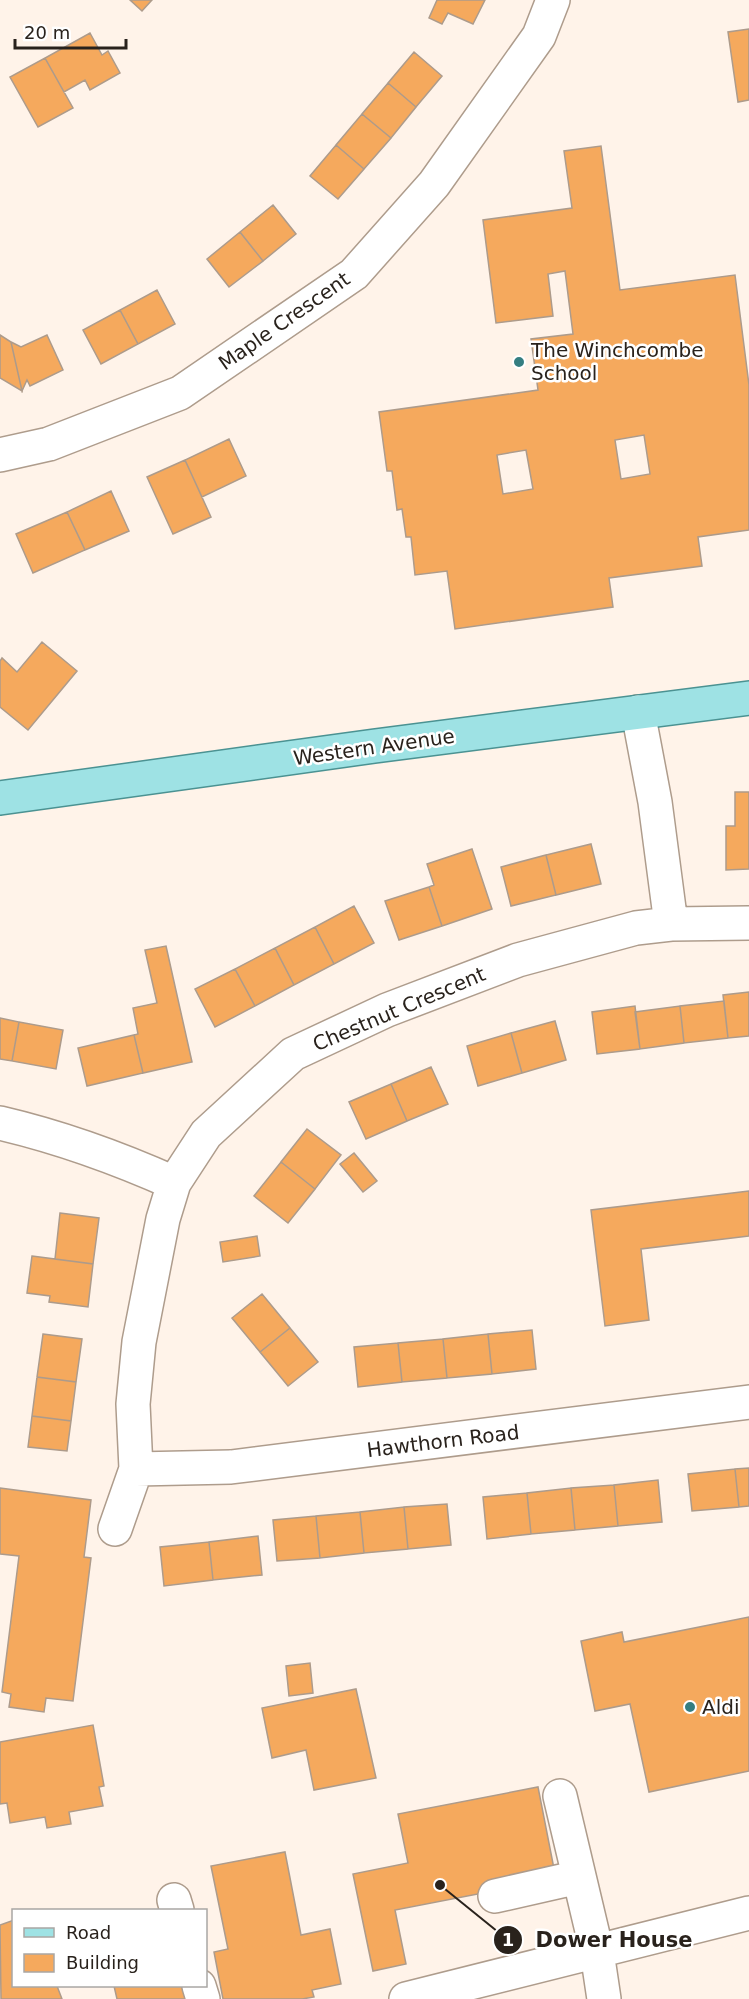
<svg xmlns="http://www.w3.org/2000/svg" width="749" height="1999" viewBox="0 0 749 1999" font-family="'DejaVu Sans',sans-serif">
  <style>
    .building { fill: #f5a95d; stroke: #ad9b8b; stroke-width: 1.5; fill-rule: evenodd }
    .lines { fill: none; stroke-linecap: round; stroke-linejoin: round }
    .minor-casing { stroke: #ae9c8c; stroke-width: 36 }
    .major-casing { stroke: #4b9292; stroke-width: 36 }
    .minor { stroke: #fff; stroke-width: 33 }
    .major { stroke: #9ee2e4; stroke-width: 33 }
    .poi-dot { fill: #357e81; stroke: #fff; stroke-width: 2 }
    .labels { text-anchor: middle; stroke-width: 5; stroke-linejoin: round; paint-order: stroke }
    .street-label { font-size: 20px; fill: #29221c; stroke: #fff }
    .poi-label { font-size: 20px; fill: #29221c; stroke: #fff; text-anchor: start }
    .leader { fill: none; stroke: #29221c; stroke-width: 2 }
    .callout-dot { fill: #29221c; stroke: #fff; stroke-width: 2 }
    .mark-label { font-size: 18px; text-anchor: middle; font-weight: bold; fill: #fff }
    .callout-label { font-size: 21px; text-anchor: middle; font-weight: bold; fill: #29221c; stroke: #fff; stroke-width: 5; stroke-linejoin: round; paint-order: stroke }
  </style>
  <rect width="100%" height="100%" fill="#fff3e9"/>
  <path class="building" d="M130,0H152L142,11Z
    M437,0H485L473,24L448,13L442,24L429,18Z
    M749,29V100L738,102L728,32Z
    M90,33L102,55L108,51L120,73L90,90L85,80L64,92L45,58Z
    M414,52L442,76L416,107L388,83Z
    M45,58L73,108L38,127L10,77Z
    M388,83L416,107L391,138L362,114Z
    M362,114L391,138L364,169L336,145Z
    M336,145L364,169L338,199L310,176Z
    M601,146L620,290L735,275L749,385V530L698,537L702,566L609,578L613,607L455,629L447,571L415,575L411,537H406L402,509L397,510L392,471H387L379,412L538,390L531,339L573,334L565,271L548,274L553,316L496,323L483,220L572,208L564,151ZM644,435L650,474L621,479L615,440ZM526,450L533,489L503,494L497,455Z
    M273,205L296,234L263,261L240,232Z
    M240,232L263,261L229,287L207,259Z
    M157,290L175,324L138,344L120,310Z
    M120,310L138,344L101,364L83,330Z
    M0,335L11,342L22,391L0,378Z
    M47,335L63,370L30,386L27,380L22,391L11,342L21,347Z
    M229,439L246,476L202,497L185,460Z
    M185,460L211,517L173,534L147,477Z
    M111,491L129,531L85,550L67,512Z
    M67,512L85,550L33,573L16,534Z
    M42,642L77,671L28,730L0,707V661L2,658L17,672Z
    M735,792H749V869L726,870V826H735Z
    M591,844L601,884L556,895L546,855Z
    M472,849L492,909L442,926L429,887L434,885L427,864Z
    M546,855L556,895L511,906L501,867Z
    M429,887L442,926L399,940L385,901Z
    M354,906L374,943L334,964L315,927Z
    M315,927L334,964L294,985L275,948Z
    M166,946L192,1062L143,1073L134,1035L138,1034L133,1008L157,1003L145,950Z
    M275,948L294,985L255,1006L235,969Z
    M235,969L255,1006L215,1027L195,989Z
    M749,992V1036L728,1038L723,995Z
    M724,1001L728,1038L684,1043L680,1006Z
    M635,1006L640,1049L597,1054L592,1012Z
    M680,1006L684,1043L640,1049L635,1012Z
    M0,1018L19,1022L12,1061L0,1059Z
    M555,1021L566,1060L522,1073L511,1033Z
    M19,1022L63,1030L56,1069L12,1061Z
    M511,1033L522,1073L478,1086L467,1046Z
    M134,1035L143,1073L87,1086L78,1048Z
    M431,1067L448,1104L407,1121L391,1084Z
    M391,1084L407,1121L366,1139L349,1102Z
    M307,1129L341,1155L315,1189L281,1162Z
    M354,1153L377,1181L363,1192L340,1164Z
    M281,1162L315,1189L288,1223L254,1196Z
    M749,1191V1236L641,1249L649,1320L605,1326L591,1210Z
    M60,1213L99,1218L93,1264L55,1259Z
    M257,1236L260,1256L223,1262L220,1242Z
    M32,1256L93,1264L88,1307L49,1302L50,1296L27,1293Z
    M262,1294L290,1328L260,1352L232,1318Z
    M290,1328L318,1362L288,1386L260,1352Z
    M532,1330L536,1369L492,1374L488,1334Z
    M43,1334L82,1339L76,1382L37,1377Z
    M488,1334L492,1374L447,1378L443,1339Z
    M443,1339L447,1378L402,1382L398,1343Z
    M398,1343L402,1382L358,1387L354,1347Z
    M37,1377L76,1382L71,1421L32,1416Z
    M32,1416L71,1421L67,1451L28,1447Z
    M749,1468V1506L739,1507L735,1469Z
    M735,1469L739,1507L692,1511L688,1474Z
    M658,1480L662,1522L618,1526L614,1485Z
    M614,1485L618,1526L575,1530L571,1488Z
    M0,1488L91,1500L84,1557L91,1558L73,1701L46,1698L44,1712L9,1707L11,1694L2,1692L19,1556L0,1554Z
    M571,1488L575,1530L531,1534L527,1493Z
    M527,1493L531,1534L487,1539L483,1497Z
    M447,1504L451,1545L408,1549L404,1507Z
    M404,1507L408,1549L364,1553L360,1512Z
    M360,1512L364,1553L320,1558L316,1516Z
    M316,1516L320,1558L277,1561L273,1520Z
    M258,1536L262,1575L213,1580L209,1542Z
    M209,1542L213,1580L164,1586L160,1547Z
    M749,1617V1771L649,1792L630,1704L595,1711L581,1641L622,1632L624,1642Z
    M310,1663L313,1693L289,1696L286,1666Z
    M356,1689L376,1778L314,1790L306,1750L272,1758L262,1708Z
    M93,1725L104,1786L99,1787L103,1806L69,1812L71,1824L47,1828L45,1817L10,1823L7,1803L0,1804V1742Z
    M538,1787L556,1879L395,1910L406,1964L373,1971L353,1874L408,1863L398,1814Z
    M285,1852L301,1935L330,1929L341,1984L312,1990L314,1997L302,1999H223L214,1952L228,1949L211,1866Z
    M14,1920V1986H57L62,1999H1L0,1925Z
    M114,1986H186L188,1999H117Z"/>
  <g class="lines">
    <defs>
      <path id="minor" d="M0,455L49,444L180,393L354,274L434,184L539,36L553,0
        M638,712L655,802L671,924
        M0,1123C60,1137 118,1158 174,1183
        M136,1469L231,1467L749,1402
        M115,1529L136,1469L133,1404L139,1342L163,1219L174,1183L206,1134L293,1054L387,1010L518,960L636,928L671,924L749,923
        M560,1796L597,1952L604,1999
        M495,1896L579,1877
        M174,1900L177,1910
        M199,1986L203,1999
        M406,1999L749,1913"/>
      <path id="major" d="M0,798L375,746L749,698"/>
    </defs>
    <use href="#minor" class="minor-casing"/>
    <use href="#major" class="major-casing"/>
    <use href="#minor" class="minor"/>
    <use href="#major" class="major"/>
  </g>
  <g class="poi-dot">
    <circle cx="519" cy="362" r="6"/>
    <circle cx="690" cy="1707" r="6"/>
  </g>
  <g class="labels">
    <g class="street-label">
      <text transform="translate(284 321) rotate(-35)" y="7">Maple Crescent</text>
      <text transform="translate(374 747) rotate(-8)" y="7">Western Avenue</text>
      <text transform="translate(399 1009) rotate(-23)" y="7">Chestnut Crescent</text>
      <text transform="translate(443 1441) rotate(-7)" y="7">Hawthorn Road</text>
    </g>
    <g class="poi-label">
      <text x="531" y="357">The Winchcombe<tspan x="531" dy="23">School</tspan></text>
      <text x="702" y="1714">Aldi</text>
    </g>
  </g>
  <path class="leader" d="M440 1885L508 1940"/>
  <g class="callout-dot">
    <circle cx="440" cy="1885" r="6"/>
    <circle cx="508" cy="1940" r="15"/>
  </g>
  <g class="mark-label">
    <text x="508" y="1946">1</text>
  </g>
  <g class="callout-label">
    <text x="614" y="1947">Dower House</text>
  </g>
  <rect x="12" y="1909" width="195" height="78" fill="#ffffff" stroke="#a9a7a4" stroke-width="1.5"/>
  <rect x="24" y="1928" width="30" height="9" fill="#9ee2e4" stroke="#a9a7a4" stroke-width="1.5"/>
  <text x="66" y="1939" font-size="18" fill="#29221c">Road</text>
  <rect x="24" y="1954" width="30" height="18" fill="#f5a95d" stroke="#a9a7a4" stroke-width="1.5"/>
  <text x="66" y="1969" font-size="18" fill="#29221c">Building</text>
  <path d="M15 39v9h111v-9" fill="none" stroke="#29221c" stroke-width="3"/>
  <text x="24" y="39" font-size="18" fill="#29221c" stroke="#ffffff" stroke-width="4.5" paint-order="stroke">20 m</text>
</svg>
